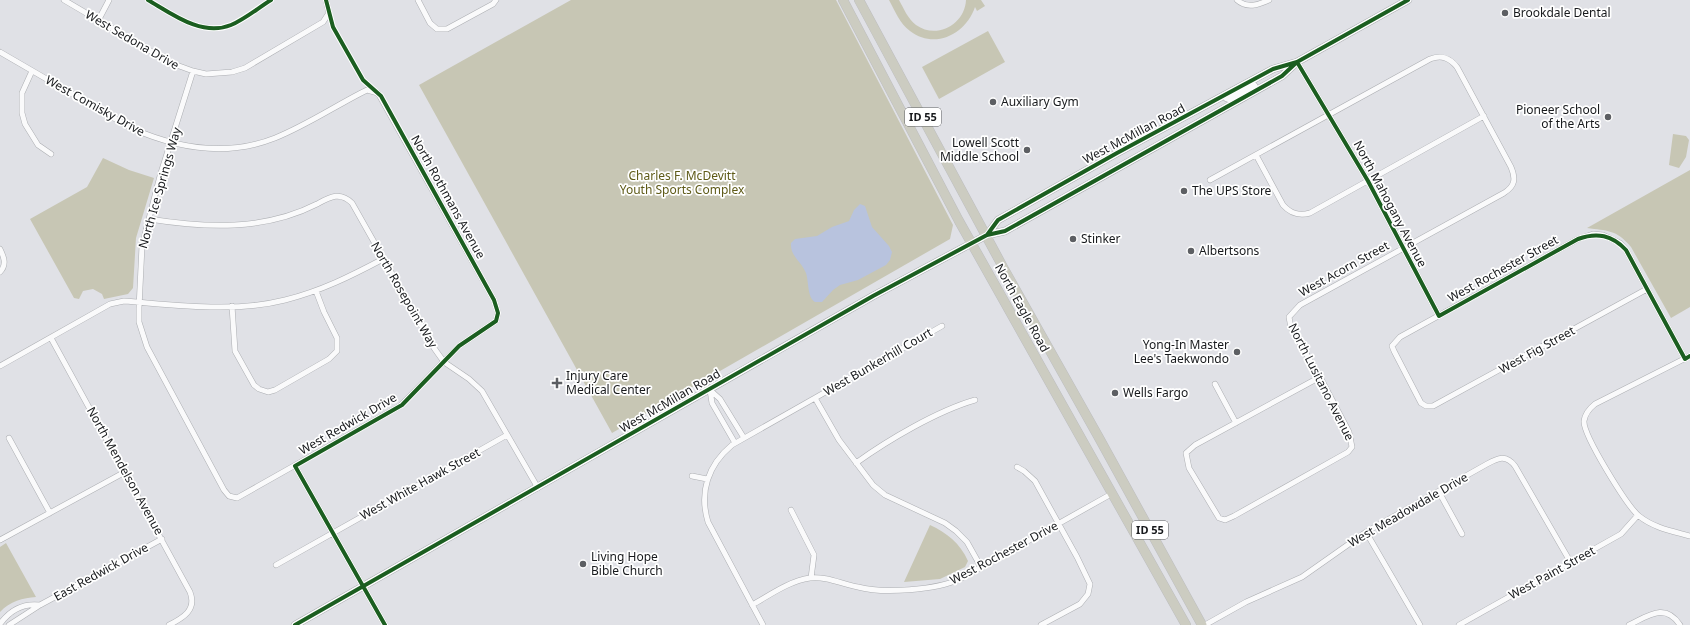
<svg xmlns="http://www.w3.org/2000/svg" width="1690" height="625" viewBox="0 0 1690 625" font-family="'Noto Sans',sans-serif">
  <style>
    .green { fill: #c7c6b4 }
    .water { fill: #b8c3de }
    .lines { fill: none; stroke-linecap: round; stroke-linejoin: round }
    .street-casing { stroke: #acaeb2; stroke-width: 6 }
    .secondary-casing { stroke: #acaeb2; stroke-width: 8 }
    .highway-casing { stroke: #bdbec0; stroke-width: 10 }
    .street { stroke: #fafafb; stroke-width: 5 }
    .secondary { stroke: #fafafb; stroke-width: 7 }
    .highway { stroke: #ccccc1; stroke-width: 9 }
    .cycleway-casing { stroke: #fff; stroke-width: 6 }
    .cycleway { stroke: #1b5e20; stroke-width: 4 }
    .poi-dot { fill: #5d5f63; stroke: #fff; stroke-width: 1.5 }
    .labels { text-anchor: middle; stroke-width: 3.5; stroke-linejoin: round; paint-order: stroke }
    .shield { fill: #fff; stroke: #5d5e60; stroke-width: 1 }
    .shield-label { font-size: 11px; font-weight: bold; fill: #17191c }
    .poi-label { font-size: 12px; fill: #17191c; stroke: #fff; text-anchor: start }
    .street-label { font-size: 12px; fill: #17191c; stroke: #fff }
    .park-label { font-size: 12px; fill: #5e5a17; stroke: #fff }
  </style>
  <rect width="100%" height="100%" fill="#e0e1e6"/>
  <path class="green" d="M571,0H836L953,225L950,239L612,433L419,85Z
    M889,0H899C904,9 908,19 916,25C937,40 965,24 966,0H981L985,6L977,11L975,7C966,34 935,50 910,31C900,24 895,11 889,0Z
    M988,31L1005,62L939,99L922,67Z
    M1673,134L1686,136L1689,140L1686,157L1679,168L1669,165Z
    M103,158L129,170L154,178L136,238L133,288L128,294L104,299L102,294L93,289L83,291L79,299L74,298L30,219L87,187Z
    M1690,170V307L1671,318L1631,247C1616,229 1607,231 1587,228Z
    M930,525C947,533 960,543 968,561L965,567L940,579L904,582Z
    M6,543L36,597C23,598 10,601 0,612V547Z"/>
  <path class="water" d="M860,204L865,206L872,227L889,246L892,252L890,260L886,265L858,280L840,285L833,290L822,302H815C807,297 809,282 806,273C801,261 790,256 791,243L795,239L817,236L832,227L849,221L854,210Z"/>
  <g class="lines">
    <defs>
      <path id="street" d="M64,0L171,63L193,71L206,74L232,72L245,68L323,22L329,13L326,0
        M418,0L430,23L437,29H447L493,4L496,0
        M1237,0C1247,9 1258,5 1269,0
        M98,21L109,0
        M0,52L131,128C176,148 227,157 275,138C305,126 332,108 361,93L367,90L378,93L494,300L498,313L496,321L459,346L400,406L237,498L229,496L224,490L147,347L139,322V308L142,246L160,176L193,71
        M1297,62L1368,181L1439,316
        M32,71L22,93V113L25,124L38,145L51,154
        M1256,155L1283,205C1291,214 1299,216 1310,213L1484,116
        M1210,180L1430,59C1441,55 1449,57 1457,67L1511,167C1516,179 1515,186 1504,193L1300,305L1289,317L1291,328L1320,377L1349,432L1352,447L1348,452L1234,516L1225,520L1219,518L1189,468L1186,453L1195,445L1320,377
        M149,219C206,228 264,231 317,204C330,197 340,191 352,203L434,348L444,362L469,379L482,391L538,488
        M0,249C4,257 7,265 0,272
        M1647,289L1433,406H1426L1421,403L1394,351L1392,346L1400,337L1578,239L1593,234L1603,235L1620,243L1626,250L1685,359
        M232,306L235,351L254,385L259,389L268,392L275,390L329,359L337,351V338L324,312L316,291
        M51,338L190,592C197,610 183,618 169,625
        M1690,356L1595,404C1590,408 1585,414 1584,421C1583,435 1627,506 1639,516C1654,528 1672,531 1690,536
        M0,366L110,304L124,301C176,305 234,313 285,300C321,291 351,276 383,259
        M1215,384L1236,423
        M815,398L839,440L873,485L885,495L945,523L956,531L967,542L981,567
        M9,438L50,513
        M735,443L712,403L710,390L720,399L744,438
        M856,463C888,440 937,411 975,400
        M295,466L385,625
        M1017,467L1024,471L1035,481L1077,557L1090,584L1088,594L1080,604L1041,625
        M692,476L707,479
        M1439,492L1462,534
        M791,510L814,555L811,578
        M1366,532L1420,625
        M0,540L125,472
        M276,565L507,435
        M752,605C770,595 789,581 810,578C827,576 841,584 858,587C883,594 936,590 960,579L1113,493
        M0,624C10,610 23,603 40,605
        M9,625L40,605L162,539
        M763,625L708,522C699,492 708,465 732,445L942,326
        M1205,625L1246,602L1302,577L1366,532L1487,464C1498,458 1506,454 1515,466L1571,563
        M1459,625L1621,534L1638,515
        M1629,625C1648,616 1665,602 1680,625"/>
      <path id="secondary" d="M1227,98L1230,99L1254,86
        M987,235L998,220L1117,153L1273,69L1297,62L1408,0
        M295,625L873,296L987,235L1005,231L1282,76L1297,62"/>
      <path id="highway" d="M843,0L959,221L1186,625
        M859,0L1004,269L1098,436L1202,625"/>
    </defs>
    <use href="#street" class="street-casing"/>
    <use href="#secondary" class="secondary-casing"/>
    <use href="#highway" class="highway-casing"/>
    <use href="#street" class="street"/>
    <use href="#secondary" class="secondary"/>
    <use href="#highway" class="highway"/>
    <defs>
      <path id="cycleway" d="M148,0C172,14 202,37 231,25C245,19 258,8 271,0
        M326,0L333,27L363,80L381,96L494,300L498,313L496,321L459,346L402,405L295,466L385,625
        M1297,62L1368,181L1439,316L1578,239C1597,232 1612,235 1626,250L1685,359L1690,356
        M987,235L998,220L1117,153L1273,69L1297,62L1408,0
        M295,625L873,296L987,235L1005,231L1282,76L1297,62"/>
    </defs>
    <use href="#cycleway" class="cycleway-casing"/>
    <use href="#cycleway" class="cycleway"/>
  </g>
  <g class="poi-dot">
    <circle cx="1505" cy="13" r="4"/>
    <circle cx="993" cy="102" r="4"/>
    <circle cx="1608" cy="117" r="4"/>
    <circle cx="1027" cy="150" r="4"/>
    <circle cx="1184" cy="191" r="4"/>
    <circle cx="1073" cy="239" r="4"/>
    <circle cx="1191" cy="251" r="4"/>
    <circle cx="1237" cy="352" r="4"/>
    <path d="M555 377h4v4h4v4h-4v4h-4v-4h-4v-4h4z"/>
    <circle cx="1115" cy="393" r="4"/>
    <circle cx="583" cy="564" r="4"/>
  </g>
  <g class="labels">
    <g class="shield">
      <rect x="905" y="108" width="36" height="18" rx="3"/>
      <rect x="1132" y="521" width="36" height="18" rx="3"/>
    </g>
    <g class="shield-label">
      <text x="923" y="121">ID 55</text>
      <text x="1150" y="534">ID 55</text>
    </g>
    <g class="poi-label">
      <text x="1513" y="17">Brookdale Dental</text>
      <text x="1001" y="106">Auxiliary Gym</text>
      <text x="1600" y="114" text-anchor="end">Pioneer School<tspan x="1600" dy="14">of the Arts</tspan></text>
      <text x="1019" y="147" text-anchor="end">Lowell Scott<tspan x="1019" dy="14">Middle School</tspan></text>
      <text x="1192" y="195">The UPS Store</text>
      <text x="1081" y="243">Stinker</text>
      <text x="1199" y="255">Albertsons</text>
      <text x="1229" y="349" text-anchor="end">Yong-In Master<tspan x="1229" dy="14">Lee's Taekwondo</tspan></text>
      <text x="566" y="380">Injury Care<tspan x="566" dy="14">Medical Center</tspan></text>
      <text x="1123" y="397">Wells Fargo</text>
      <text x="591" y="561">Living Hope<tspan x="591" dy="14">Bible Church</tspan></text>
    </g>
    <g class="street-label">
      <text transform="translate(132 40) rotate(30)" y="4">West Sedona Drive</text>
      <text transform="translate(95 106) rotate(29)" y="4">West Comisky Drive</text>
      <text transform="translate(1134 134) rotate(-28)" y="4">West McMillan Road</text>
      <text transform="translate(160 188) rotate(-74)" y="4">North Ice Springs Way</text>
      <text transform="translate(448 197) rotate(61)" y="4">North Rothmans Avenue</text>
      <text transform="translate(1390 204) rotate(62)" y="4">North Mahogany Avenue</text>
      <text transform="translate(1344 269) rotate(-29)" y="4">West Acorn Street</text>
      <text transform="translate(1503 269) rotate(-29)" y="4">West Rochester Street</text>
      <text transform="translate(404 295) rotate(60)" y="4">North Rosepoint Way</text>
      <text transform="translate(1022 308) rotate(61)" y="4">North Eagle Road</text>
      <text transform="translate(1537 350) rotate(-29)" y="4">West Fig Street</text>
      <text transform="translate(878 362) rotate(-30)" y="4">West Bunkerhill Court</text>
      <text transform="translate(1321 382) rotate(63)" y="4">North Lusitano Avenue</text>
      <text transform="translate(670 401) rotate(-30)" y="4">West McMillan Road</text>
      <text transform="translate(348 424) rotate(-30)" y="4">West Redwick Drive</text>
      <text transform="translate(125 471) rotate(61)" y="4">North Mendelson Avenue</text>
      <text transform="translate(420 484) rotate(-29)" y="4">West White Hawk Street</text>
      <text transform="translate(1408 510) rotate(-30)" y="4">West Meadowdale Drive</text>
      <text transform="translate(1004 553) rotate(-28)" y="4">West Rochester Drive</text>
      <text transform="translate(101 572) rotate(-29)" y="4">East Redwick Drive</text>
      <text transform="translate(1552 573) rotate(-29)" y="4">West Paint Street</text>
    </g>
    <g class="park-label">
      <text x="682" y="180">Charles F. McDevitt<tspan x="682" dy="14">Youth Sports Complex</tspan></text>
    </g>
  </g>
</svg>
